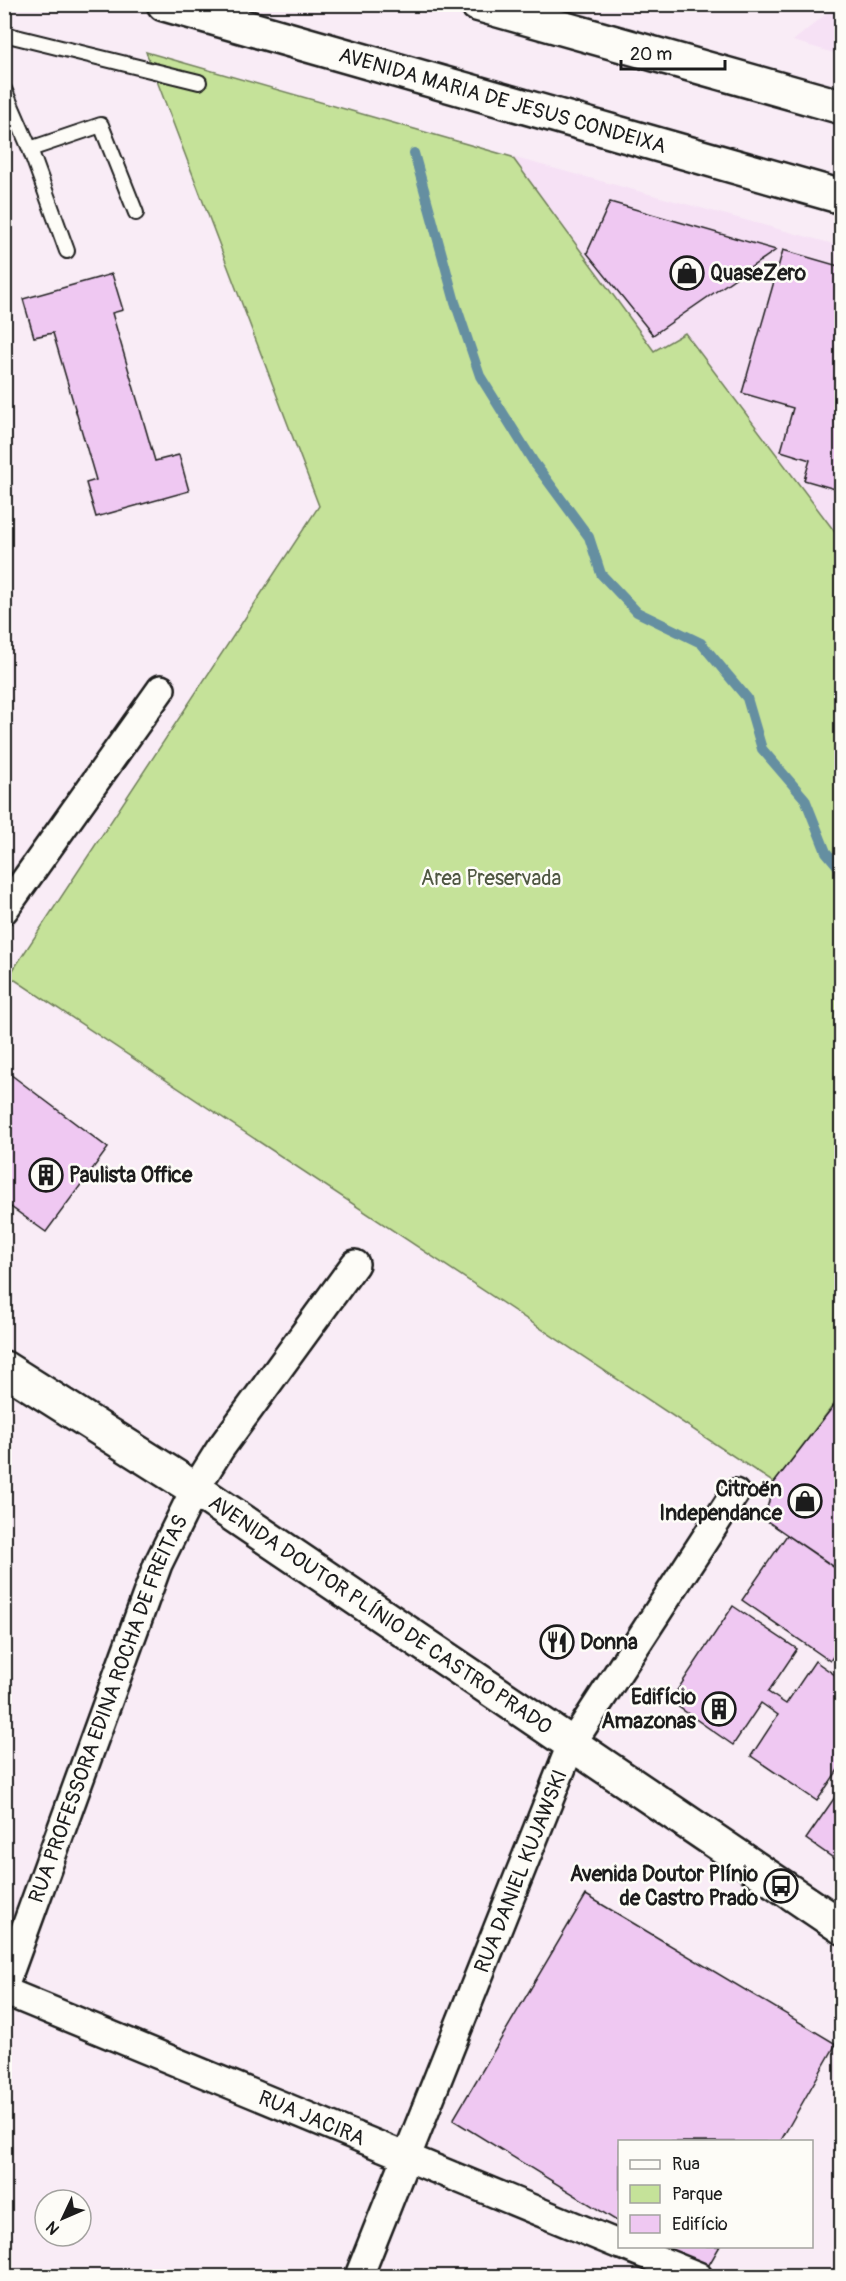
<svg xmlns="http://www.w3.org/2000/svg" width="846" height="2281" viewBox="0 0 846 2281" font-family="Pangolin,sans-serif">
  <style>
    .built { fill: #f6e1f5 }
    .green { fill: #c5e299; stroke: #707f5a; stroke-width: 1.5 }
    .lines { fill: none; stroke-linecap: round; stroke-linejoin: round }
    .stream { stroke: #658fa1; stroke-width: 10 }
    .building { fill: #efc8f2; stroke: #1c1c1c; stroke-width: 1.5 }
    .service-casing { stroke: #1c1c1c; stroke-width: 18 }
    .minor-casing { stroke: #1c1c1c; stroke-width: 32 }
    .tertiary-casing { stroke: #1c1c1c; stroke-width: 38 }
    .secondary-casing { stroke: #1c1c1c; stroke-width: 38 }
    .service { stroke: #fdfcf7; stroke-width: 14 }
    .minor { stroke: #fdfcf7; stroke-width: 27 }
    .tertiary { stroke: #fdfcf7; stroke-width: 33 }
    .secondary { stroke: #fdfcf7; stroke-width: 33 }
    .labels { text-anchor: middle; stroke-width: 5; stroke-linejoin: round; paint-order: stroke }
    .street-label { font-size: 21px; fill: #1c1c1c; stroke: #fdfcf7 }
    .poi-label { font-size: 21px; font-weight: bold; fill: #1c1c1c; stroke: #fdfcf7; text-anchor: start }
    .park-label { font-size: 21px; fill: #4f5742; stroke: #fdfcf7 }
  </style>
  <rect width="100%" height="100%" fill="#f9ecf6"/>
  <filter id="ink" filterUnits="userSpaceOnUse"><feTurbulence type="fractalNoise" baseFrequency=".0167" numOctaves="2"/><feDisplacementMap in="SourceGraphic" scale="12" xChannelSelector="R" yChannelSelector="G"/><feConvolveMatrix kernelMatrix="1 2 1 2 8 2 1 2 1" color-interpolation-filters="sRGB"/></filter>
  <g filter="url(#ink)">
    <path class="built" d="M837,5H841V55L793,41Z
      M512,157L841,246V540L685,333L654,352Z"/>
    <path class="green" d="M146,52L512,157L654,351L685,333L841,540V1395L774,1483L9,976L319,506Z"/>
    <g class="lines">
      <path class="stream" d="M414,153L455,302L480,376L533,461L589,537L601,574L637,612L701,643L747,698L762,749L805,799L826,852L842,871"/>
    </g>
    <path class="building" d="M610,202L776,250L653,335L587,253Z
      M783,250L842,267V491L804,480L810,460L781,451L793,408L742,393Z
      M112,274L123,310L112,313L155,461L179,455L189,491L96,517L86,483L96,480L53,333L34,337L23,299Z
      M6,1071L108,1148L46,1232L4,1202Z
      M842,1395V1572L764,1519L774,1483Z
      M787,1535L842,1573V1644L830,1661L742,1600Z
      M733,1606L797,1649L768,1692L786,1704L815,1661L842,1680V1764L817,1801L751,1756L778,1715L761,1703L733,1745L670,1701Z
      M842,1787V1864L806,1839Z
      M586,1895L836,2044L780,2142H620V2223L453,2120Z
      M658,2246H720L703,2275Z"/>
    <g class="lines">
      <defs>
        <path id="service" d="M4,34L199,82
          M4,89L30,149L67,251
          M30,149L101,125L136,213"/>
        <g id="minor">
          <path d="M4,910L161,689"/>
          <path id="s1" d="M4,1987L158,1564L195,1489L220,1449L355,1264"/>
          <path id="s2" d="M4,1991L620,2245"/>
          <path d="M624,2246L698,2276"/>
          <path id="s3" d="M359,2276L571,1745L735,1493"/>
        </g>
        <g id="tertiary">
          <path id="s4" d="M4,1368L195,1489L842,1927"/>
        </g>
        <g id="secondary">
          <path id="s5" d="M164,4L842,197"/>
          <path d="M477,4L842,107"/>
        </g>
      </defs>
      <use href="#service" class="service-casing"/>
      <use href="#minor" class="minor-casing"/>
      <use href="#tertiary" class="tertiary-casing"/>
      <use href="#secondary" class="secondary-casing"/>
      <use href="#service" class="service"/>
      <use href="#minor" class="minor"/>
      <use href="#tertiary" class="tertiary"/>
      <use href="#secondary" class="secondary"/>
    </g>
  </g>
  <defs>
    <symbol id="shop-ring" viewBox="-11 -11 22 22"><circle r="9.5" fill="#fdfcf7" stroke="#1c1c1c" stroke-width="1.5"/><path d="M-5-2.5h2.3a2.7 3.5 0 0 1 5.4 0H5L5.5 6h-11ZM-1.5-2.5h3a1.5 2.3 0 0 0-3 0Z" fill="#1c1c1c"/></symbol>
    <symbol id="building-ring" viewBox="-11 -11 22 22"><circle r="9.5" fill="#fdfcf7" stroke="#1c1c1c" stroke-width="1.5"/><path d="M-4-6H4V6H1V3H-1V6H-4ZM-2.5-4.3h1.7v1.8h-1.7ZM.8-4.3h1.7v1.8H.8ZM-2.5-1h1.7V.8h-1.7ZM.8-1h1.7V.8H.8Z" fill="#1c1c1c"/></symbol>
    <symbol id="restaurant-ring" viewBox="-11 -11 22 22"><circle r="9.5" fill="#fdfcf7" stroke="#1c1c1c" stroke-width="1.5"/><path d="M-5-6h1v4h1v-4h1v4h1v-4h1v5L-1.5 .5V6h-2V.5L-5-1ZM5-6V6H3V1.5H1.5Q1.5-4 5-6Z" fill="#1c1c1c"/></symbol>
    <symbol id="bus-ring" viewBox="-11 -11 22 22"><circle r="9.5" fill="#fdfcf7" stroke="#1c1c1c" stroke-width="1.5"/><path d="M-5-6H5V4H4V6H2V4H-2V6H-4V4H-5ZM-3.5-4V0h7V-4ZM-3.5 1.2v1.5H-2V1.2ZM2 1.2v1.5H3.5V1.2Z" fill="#1c1c1c"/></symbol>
  </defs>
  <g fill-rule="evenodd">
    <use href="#shop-ring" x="668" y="254" width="38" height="38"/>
    <use href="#building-ring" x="27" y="1156" width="38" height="38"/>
    <use href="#shop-ring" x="786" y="1482" width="38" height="38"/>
    <use href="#restaurant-ring" x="538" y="1623" width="38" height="38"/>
    <use href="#building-ring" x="700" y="1690" width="38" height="38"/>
    <use href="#bus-ring" x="762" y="1867" width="38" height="38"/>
  </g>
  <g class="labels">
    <g class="street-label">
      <text dy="7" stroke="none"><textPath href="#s5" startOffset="352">AVENIDA MARIA DE JESUS CONDEIXA</textPath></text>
      <text dy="7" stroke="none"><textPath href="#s4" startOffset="450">AVENIDA DOUTOR PLÍNIO DE CASTRO PRADO</textPath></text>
      <text dy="7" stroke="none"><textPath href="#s1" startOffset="297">RUA PROFESSORA EDINA ROCHA DE FREITAS</textPath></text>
      <text dy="7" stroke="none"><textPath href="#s3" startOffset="436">RUA DANIEL KUJAWSKI</textPath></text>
      <text dy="7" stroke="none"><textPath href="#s2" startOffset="333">RUA JACIRA</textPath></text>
    </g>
    <g class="poi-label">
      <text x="710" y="280">QuaseZero</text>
      <text x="69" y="1182">Paulista Office</text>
      <text x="782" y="1496" text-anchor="end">Citroën<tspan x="782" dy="24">Independance</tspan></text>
      <text x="580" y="1649">Donna</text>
      <text x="696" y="1704" text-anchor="end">Edifício<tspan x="696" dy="24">Amazonas</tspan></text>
      <text x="758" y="1881" text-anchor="end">Avenida Doutor Plínio<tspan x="758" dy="24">de Castro Prado</tspan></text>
    </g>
    <g class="park-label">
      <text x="491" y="885">Area Preservada</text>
    </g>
  </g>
  <rect width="846" height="2281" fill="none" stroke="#fdfcf7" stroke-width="24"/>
  <rect x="12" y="12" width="822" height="2257" fill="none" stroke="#1c1c1c" stroke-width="2" filter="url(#ink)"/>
  <rect x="618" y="2140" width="195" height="108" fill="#fdfcf7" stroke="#a3a29f" stroke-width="1.5"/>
  <rect x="630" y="2160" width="30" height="9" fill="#fdfcf7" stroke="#a3a29f" stroke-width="1.5"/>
  <text x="672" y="2170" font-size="18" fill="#1c1c1c">Rua</text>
  <rect x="630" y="2185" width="30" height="18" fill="#c5e299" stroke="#a3a29f" stroke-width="1.5"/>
  <text x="672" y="2200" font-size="18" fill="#1c1c1c">Parque</text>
  <rect x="630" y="2215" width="30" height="18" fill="#efc8f2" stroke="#a3a29f" stroke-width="1.5"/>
  <text x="672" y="2230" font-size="18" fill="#1c1c1c">Edifício</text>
  <g transform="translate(63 2218) rotate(226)"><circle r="28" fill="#fdfcf7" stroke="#a3a29f" stroke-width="1.5"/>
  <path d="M0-4.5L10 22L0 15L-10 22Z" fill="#1c1c1c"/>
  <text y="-9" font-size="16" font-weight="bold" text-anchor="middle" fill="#1c1c1c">N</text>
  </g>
  <path d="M621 60v9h104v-9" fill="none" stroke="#1c1c1c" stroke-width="3"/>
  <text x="630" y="60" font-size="18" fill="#1c1c1c" stroke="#fdfcf7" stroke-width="4.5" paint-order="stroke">20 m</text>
</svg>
